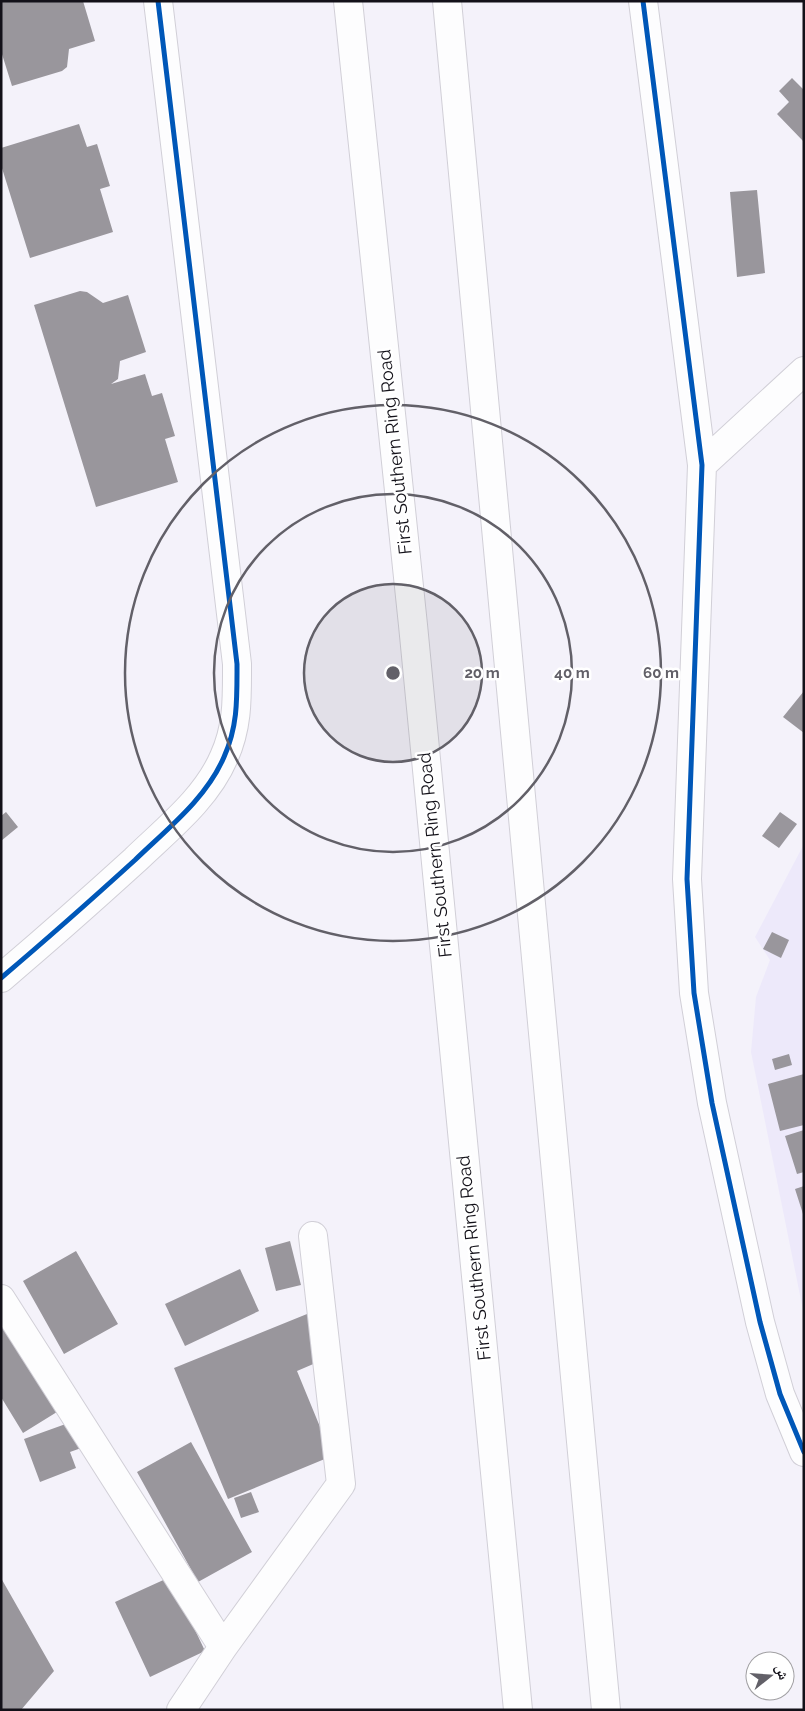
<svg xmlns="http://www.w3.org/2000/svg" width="805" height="1711" viewBox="0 0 805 1711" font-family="Raleway,'Noto Naskh Arabic',sans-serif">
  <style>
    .built { fill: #ede9fa }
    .building { fill: #99969c }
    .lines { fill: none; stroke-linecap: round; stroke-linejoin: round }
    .minor-casing { stroke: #d1cfd7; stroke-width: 30 }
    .motorway-casing { stroke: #d1cfd7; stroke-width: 30 }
    .minor { stroke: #fdfdfe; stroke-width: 28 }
    .motorway { stroke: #fdfdfe; stroke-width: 28 }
    .cycleway-casing { stroke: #fff; stroke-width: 8 }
    .cycleway { stroke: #0057b8; stroke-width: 5 }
    .ring { fill: none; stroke: #626068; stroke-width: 2.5 }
    .labels { text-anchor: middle; stroke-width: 5; stroke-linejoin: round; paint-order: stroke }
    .street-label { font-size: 18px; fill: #131119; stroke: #fff }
    .centre { fill: #626068; stroke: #fff; stroke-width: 2.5 }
    .ring-label { font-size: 15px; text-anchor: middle; font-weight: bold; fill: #626068; stroke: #fff; stroke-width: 5; stroke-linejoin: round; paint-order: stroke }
  </style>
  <rect width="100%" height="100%" fill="#f4f2fa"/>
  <path class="built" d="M804,844V1315L751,1052L756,997L770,960L755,937Z"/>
  <path class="building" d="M1,1H83L95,41L69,49L67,67L62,71L12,86L1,51Z
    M792,78L804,90V142L777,114L789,102L779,91Z
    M79,124L87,147L97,144L110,186L100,189L113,232L30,258L1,165V148Z
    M757,190L765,273L737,277L730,192Z
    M80,291L87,292L103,303L128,295L146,352L120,361L118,379L111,384L145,374L152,396L162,393L175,436L165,439L178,482L96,507L34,305Z
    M804,691V733L783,717Z
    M6,812L18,827L1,841V816Z
    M780,812L797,824L779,848L762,836Z
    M772,932L789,940L781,958L763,949Z
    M789,1054L792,1065L775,1070L772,1059Z
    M804,1074V1125L780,1131L768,1084Z
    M804,1130V1172L797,1174L785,1136Z
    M804,1186V1214H803L795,1189Z
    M290,1241L301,1285L276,1291L265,1248Z
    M76,1251L118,1324L64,1354L23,1281Z
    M240,1269L259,1311L185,1346L165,1304Z
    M307,1314L325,1359L297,1371L332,1456L228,1499L174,1368Z
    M1,1319L65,1407L23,1433L1,1397Z
    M74,1421L84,1447L70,1452L76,1468L40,1482L24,1439Z
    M191,1442L252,1552L198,1582L137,1472Z
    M251,1492L259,1512L241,1518L234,1498Z
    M170,1577L205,1651L150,1677L115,1602Z
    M1,1578L54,1671L21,1710H1Z"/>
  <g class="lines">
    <defs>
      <path id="minor" d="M643,1L702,465L687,879L694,993L712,1103L760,1322L780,1394L804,1452
        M702,465L804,371
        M1,978C47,939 91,900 135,860C167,829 206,799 224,757C238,726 237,698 237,664L158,1
        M1,1299L223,1647
        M181,1710L223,1647L341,1484L313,1236"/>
      <path id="motorway" d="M348,1L413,625L518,1710
        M447,1L606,1710"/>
    </defs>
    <use href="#minor" class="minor-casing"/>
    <use href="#motorway" class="motorway-casing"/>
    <use href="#minor" class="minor"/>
    <use href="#motorway" class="motorway"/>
    <defs>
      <path id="cycleway" d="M643,1L702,465L687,879L694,993L712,1103L760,1322L780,1394L804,1452
        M1,978C47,939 91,900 135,860C167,829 206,799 224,757C238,726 237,698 237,664L158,1"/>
    </defs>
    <use href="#cycleway" class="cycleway-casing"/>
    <use href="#cycleway" class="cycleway"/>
  </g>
  <circle cx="393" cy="673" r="89" fill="#626068" fill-opacity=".12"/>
  <g class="ring">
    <circle cx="393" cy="673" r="89"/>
    <circle cx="393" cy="673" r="179"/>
    <circle cx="393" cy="673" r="268"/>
  </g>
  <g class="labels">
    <g class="street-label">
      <text transform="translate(395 452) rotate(-96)" y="6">First Southern Ring Road</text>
      <text transform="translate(435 855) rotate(-96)" y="6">First Southern Ring Road</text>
      <text transform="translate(474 1258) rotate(-96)" y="6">First Southern Ring Road</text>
    </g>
  </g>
  <circle cx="393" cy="673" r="8" class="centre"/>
  <g class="ring-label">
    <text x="482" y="678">20 m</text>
    <text x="572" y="678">40 m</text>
    <text x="661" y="678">60 m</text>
  </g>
  <rect width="805" height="1711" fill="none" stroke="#131119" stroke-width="5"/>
  <g transform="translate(770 1676) rotate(73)"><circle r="24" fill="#ffffff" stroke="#a1a0a3"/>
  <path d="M0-4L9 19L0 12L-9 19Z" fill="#626068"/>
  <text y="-8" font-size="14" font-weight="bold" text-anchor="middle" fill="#131119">ش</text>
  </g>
</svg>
